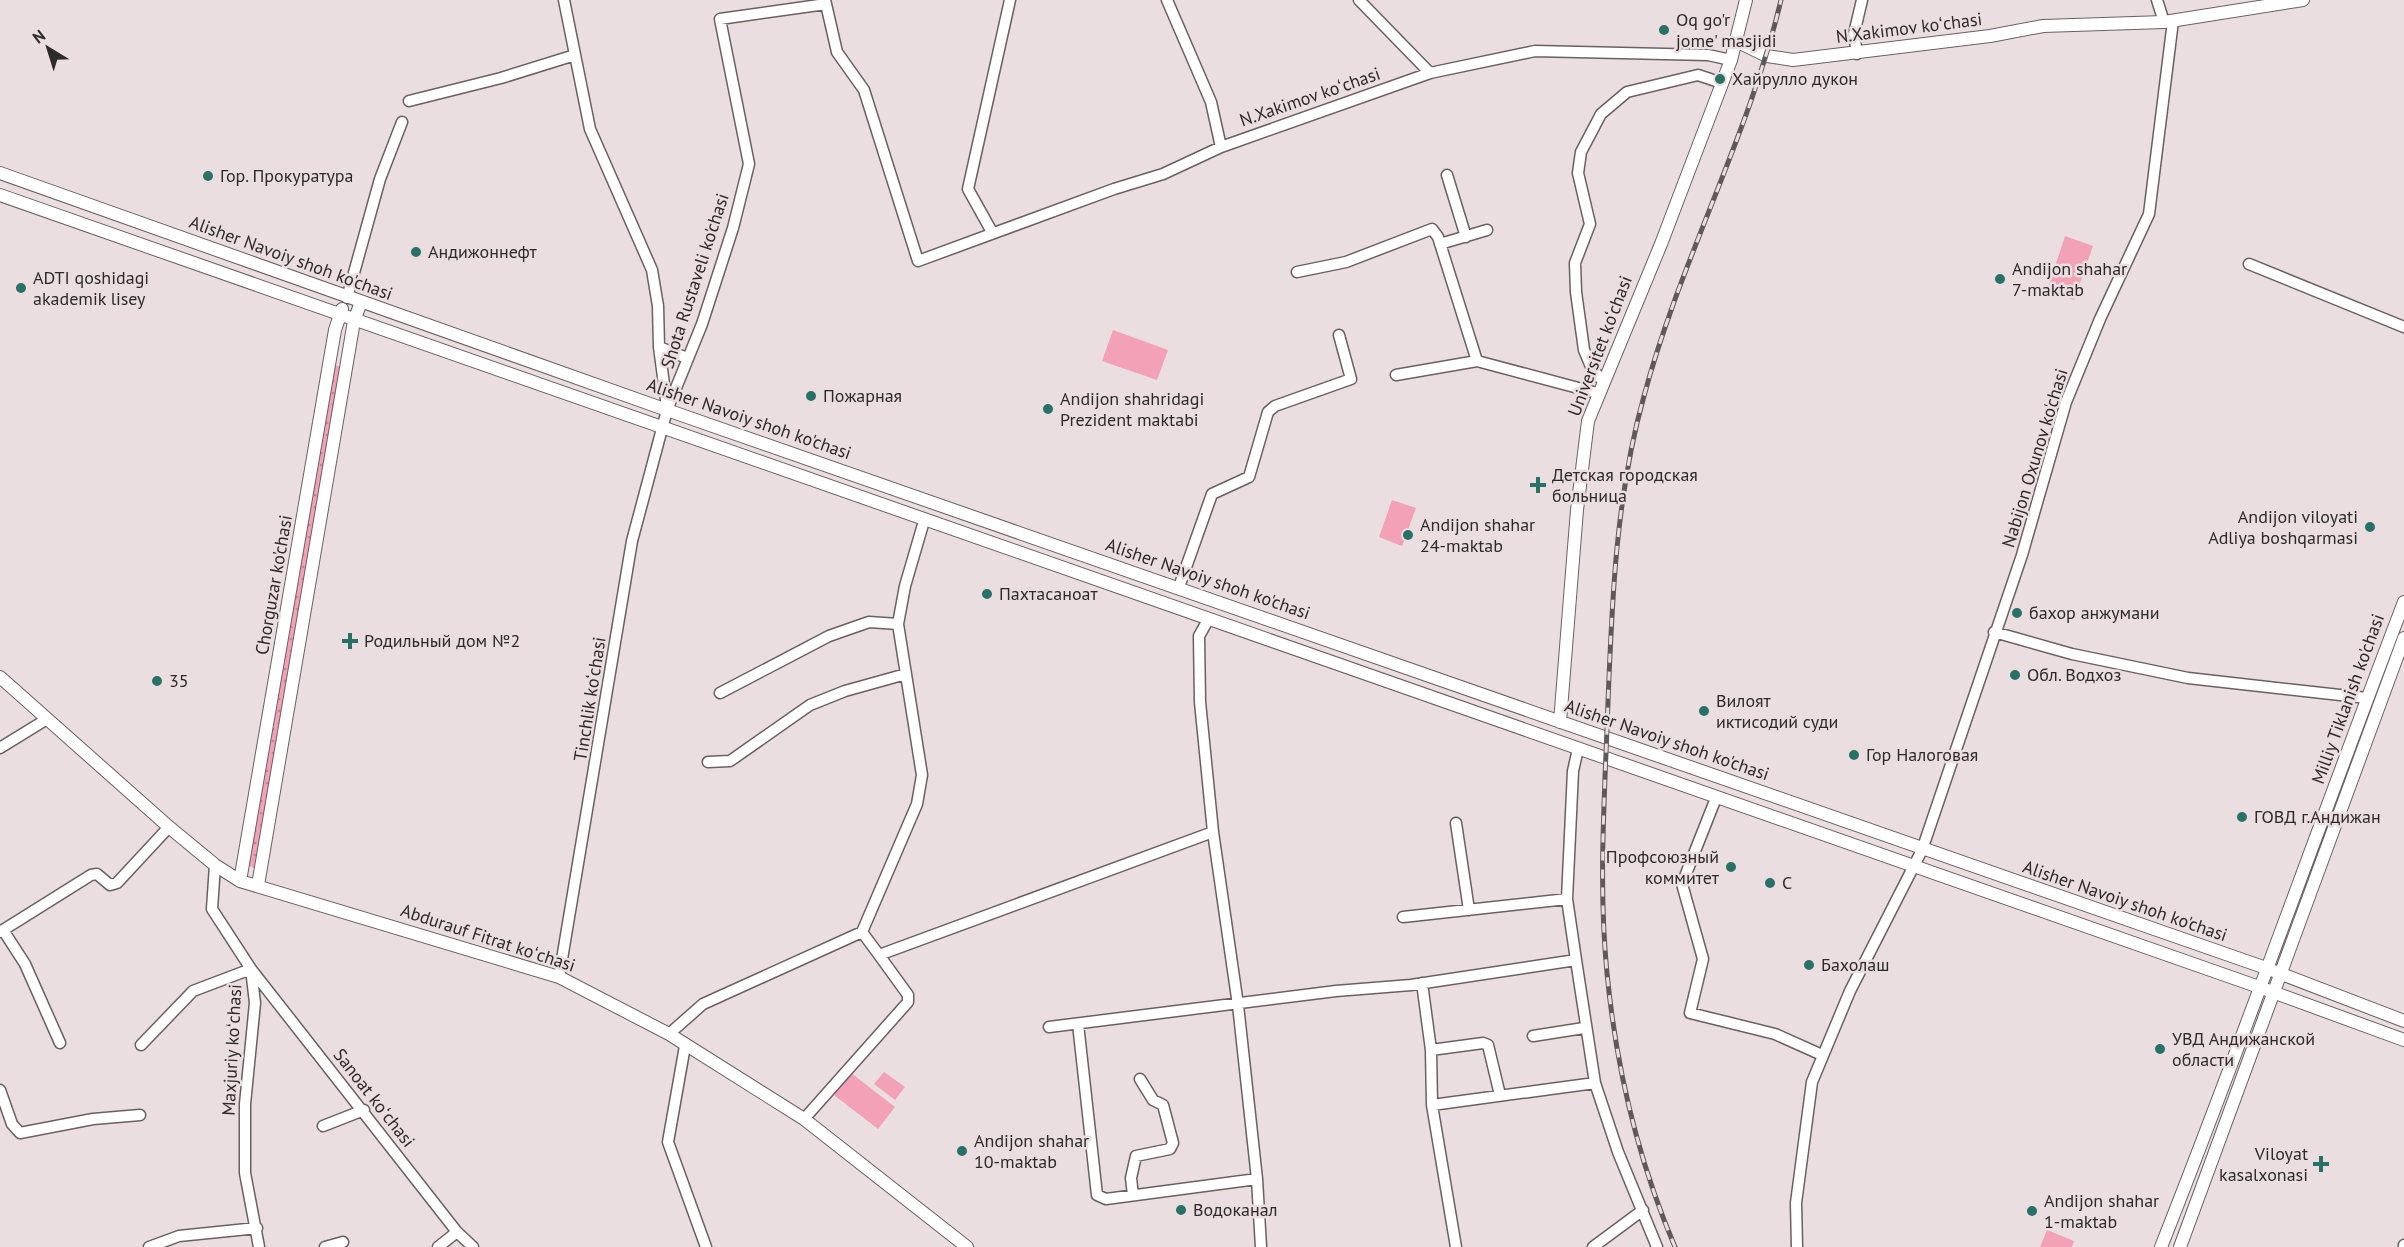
<svg xmlns="http://www.w3.org/2000/svg" width="2404" height="1247" viewBox="0 0 2404 1247" font-family="'PT Sans',sans-serif">
  <style>
    .grass { fill: url(#grass-dots) }
    .pitch { fill: #f3a1b6 }
    .lines { fill: none; stroke-linecap: round; stroke-linejoin: round }
    .minor-casing { stroke: #6a6062; stroke-width: 13 }
    .major-casing { stroke: #6a6062; stroke-width: 14 }
    .minor { stroke: #fff; stroke-width: 10 }
    .major { stroke: #fff; stroke-width: 12 }
    .rail-casing { stroke: #60595b; stroke-width: 5 }
    .rail { stroke: #eadee1; stroke-width: 3; stroke-dasharray: 9; stroke-linecap: butt }
    .poi-dot { fill: #297066; stroke: #eadee1; stroke-width: 2 }
    .labels { text-anchor: middle; stroke-width: 5; stroke-linejoin: round; paint-order: stroke }
    .poi-label { font-size: 18px; fill: #2e292a; stroke: #eadee1; text-anchor: start }
    .street-label { font-size: 18px; fill: #2e292a; stroke: #eadee1 }
  </style>
  <defs>
    <pattern id="grass-dots" width="8" height="8" patternUnits="userSpaceOnUse" patternTransform="scale(1.5)"><rect width="8" height="8" fill="#f3a1b6"/><path d="M2 2h.1M6 6h.1" fill="none" stroke="#c58394" stroke-width="1.8" stroke-linecap="round"/></pattern>
  </defs>
  <rect width="100%" height="100%" fill="#eadee1"/>
  <path class="grass" d="M334,365L342,367L256,869L247,865Z"/>
  <path class="pitch" d="M2065,236L2093,246L2074,300L2047,291Z
    M1113,330L1168,350L1157,380L1102,361Z
    M1392,500L1416,508L1402,546L1379,537Z
    M884,1072L905,1087L895,1100L874,1084Z
    M851,1073L895,1107L878,1129L834,1095Z
    M2047,1230L2074,1241L2072,1247H2040Z"/>
  <g class="lines">
    <defs>
      <path id="minor" d="M564,0L590,129L652,270L658,306L659,347L667,407
        M1167,0L1211,102L1221,147
        M1359,0L1430,73
        M2157,0L2164,22
        M826,4L837,52L864,90L918,261L1114,189L1163,174L1221,147L1430,73L1535,51L1708,55L1731,60
        M1857,54L1854,34L1862,0
        M409,101L501,78L575,55
        M1447,175L1466,237
        M992,232L968,189L1010,0
        M1440,244L1487,230
        M2249,264L2404,327
        M1297,272L1346,262L1432,229L1438,237L1477,361
        M347,298L380,179L402,122
        M659,347L687,358
        M1396,375L1477,361L1597,393
        M1603,381L1592,369L1584,350L1576,292L1575,263L1590,224L1578,173L1581,152L1601,114L1627,92L1698,75L1722,83
        M1179,587L1212,494L1249,477L1268,412L1275,406L1351,379L1339,335
        M1208,620L1199,636L1200,702L1213,832L1238,1005L1257,1179L1261,1247
        M1994,632L2072,654L2188,678L2367,698
        M720,693L829,636L869,622L898,624
        M0,748L47,719
        M708,762L730,761L810,705L845,691L906,674
        M1716,798L1682,884L1703,959L1690,1013L1775,1034L1822,1055
        M1456,823L1469,910
        M215,865L212,909L251,969L255,1003L245,1104V1173L259,1247
        M1403,917L1567,899
        M3,930L25,964L60,1043
        M0,932L91,875L97,874L110,885L117,883L169,827
        M862,932L879,955L1213,832
        M1576,960L1567,899L1573,771L1578,749
        M559,977L632,541L667,410L702,324L733,228L749,164L720,19L826,4L825,0
        M1422,983L1431,1050L1432,1105L1456,1247
        M1078,1024L1097,1195L1106,1199L1257,1179
        M1049,1027L1336,991L1411,985L1576,960L1595,1083L1618,1152L1657,1247
        M669,1034L703,1004L862,932L917,804L922,775L898,624L905,586L924,521
        M1533,1036L1584,1028
        M141,1045L193,991L251,969L457,1232L473,1247
        M685,1046L668,1142L706,1247
        M1431,1050L1483,1043L1488,1045L1500,1095
        M0,1090L12,1124L20,1133L93,1119L140,1115
        M1432,1105L1595,1083
        M804,1119L908,1002V995L879,955
        M323,1126L364,1110
        M1133,1195L1131,1178L1136,1156L1170,1149L1173,1143L1163,1105L1153,1100L1140,1079
        M149,1247L179,1236L257,1228
        M325,1247L343,1242
        M438,1247L457,1232
        M1593,1247L1643,1210
        M1797,1247L1796,1203L1812,1082L1850,991L1922,850L2022,555L2066,402L2100,319L2149,214L2173,21
        M2404,1247V1245"/>
      <path id="major" d="M1736,41L1767,56L1793,60L1990,36L2043,26L2164,22L2303,0
        M0,173L667,410L2266,968L2404,1021
        M0,195L2259,987L2404,1040
        M0,677L169,827L215,865L240,881L559,977L669,1034L804,1119L967,1247
        M1560,722L1577,510L1588,421L1661,244L1731,60L1746,0
        M240,881L335,330L342,309
        M258,885L354,321L361,302
        M2161,1247C2246,1033 2322,816 2404,602
        M2180,1247L2404,638"/>
    </defs>
    <use href="#minor" class="minor-casing"/>
    <use href="#major" class="major-casing"/>
    <use href="#minor" class="minor"/>
    <use href="#major" class="major"/>
    <defs>
      <path id="rail" d="M1675,1247C1638,1160 1616,1067 1607,973C1598,883 1605,792 1608,702C1612,599 1616,496 1644,396C1680,261 1749,136 1781,0"/>
    </defs>
    <use href="#rail" class="rail-casing"/>
    <use href="#rail" class="rail"/>
  </g>
  <g class="poi-dot">
    <circle cx="1664" cy="30" r="6"/>
    <circle cx="1720" cy="79" r="6"/>
    <circle cx="208" cy="176" r="6"/>
    <circle cx="416" cy="252" r="6"/>
    <circle cx="2000" cy="279" r="6"/>
    <circle cx="21" cy="288" r="6"/>
    <circle cx="811" cy="396" r="6"/>
    <circle cx="1048" cy="409" r="6"/>
    <path d="M1535 476h6v6h6v6h-6v6h-6v-6h-6v-6h6z"/>
    <circle cx="2370" cy="527" r="6"/>
    <circle cx="1408" cy="535" r="6"/>
    <circle cx="987" cy="594" r="6"/>
    <circle cx="2017" cy="613" r="6"/>
    <path d="M347 632h6v6h6v6h-6v6h-6v-6h-6v-6h6z"/>
    <circle cx="2015" cy="675" r="6"/>
    <circle cx="157" cy="681" r="6"/>
    <circle cx="1704" cy="711" r="6"/>
    <circle cx="1854" cy="755" r="6"/>
    <circle cx="2242" cy="817" r="6"/>
    <circle cx="1731" cy="867" r="6"/>
    <circle cx="1770" cy="883" r="6"/>
    <circle cx="1809" cy="965" r="6"/>
    <circle cx="2160" cy="1049" r="6"/>
    <circle cx="962" cy="1151" r="6"/>
    <path d="M2318 1155h6v6h6v6h-6v6h-6v-6h-6v-6h6z"/>
    <circle cx="1181" cy="1210" r="6"/>
    <circle cx="2032" cy="1211" r="6"/>
  </g>
  <g class="labels">
    <g class="poi-label">
      <text x="1676" y="26">Oq go'r<tspan x="1676" dy="21">jome' masjidi</tspan></text>
      <text x="1732" y="85">Хайрулло дукон</text>
      <text x="220" y="182">Гор. Прокуратура</text>
      <text x="428" y="258">Андижоннефт</text>
      <text x="2012" y="275">Andijon shahar<tspan x="2012" dy="21">7-maktab</tspan></text>
      <text x="33" y="284">ADTI qoshidagi<tspan x="33" dy="21">akademik lisey</tspan></text>
      <text x="823" y="402">Пожарная</text>
      <text x="1060" y="405">Andijon shahridagi<tspan x="1060" dy="21">Prezident maktabi</tspan></text>
      <text x="1552" y="481">Детская городская<tspan x="1552" dy="21">больница</tspan></text>
      <text x="2358" y="523" text-anchor="end">Andijon viloyati<tspan x="2358" dy="21">Adliya boshqarmasi</tspan></text>
      <text x="1420" y="531">Andijon shahar<tspan x="1420" dy="21">24-maktab</tspan></text>
      <text x="999" y="600">Пахтасаноат</text>
      <text x="2029" y="619">бахор анжумани</text>
      <text x="364" y="647">Родильный дом №2</text>
      <text x="2027" y="681">Обл. Водхоз</text>
      <text x="169" y="687">35</text>
      <text x="1716" y="707">Вилоят<tspan x="1716" dy="21">иктисодий суди</tspan></text>
      <text x="1866" y="761">Гор Налоговая</text>
      <text x="2254" y="823">ГОВД г.Андижан</text>
      <text x="1719" y="863" text-anchor="end">Профсоюзный<tspan x="1719" dy="21">коммитет</tspan></text>
      <text x="1782" y="889">С</text>
      <text x="1821" y="971">Бахолаш</text>
      <text x="2172" y="1045">УВД Андижанской<tspan x="2172" dy="21">области</tspan></text>
      <text x="974" y="1147">Andijon shahar<tspan x="974" dy="21">10-maktab</tspan></text>
      <text x="2308" y="1160" text-anchor="end">Viloyat<tspan x="2308" dy="21">kasalxonasi</tspan></text>
      <text x="2044" y="1207">Andijon shahar<tspan x="2044" dy="21">1-maktab</tspan></text>
      <text x="1193" y="1216">Водоканал</text>
    </g>
    <g class="street-label">
      <text transform="translate(1909 28) rotate(-7)" y="6">N.Xakimov koʻchasi</text>
      <text transform="translate(1310 97) rotate(-19)" y="6">N.Xakimov koʻchasi</text>
      <text transform="translate(291 258) rotate(20)" y="6">Alisher Navoiy shoh ko'chasi</text>
      <text transform="translate(695 281) rotate(-72)" y="6">Shota Rustaveli ko'chasi</text>
      <text transform="translate(1600 346) rotate(-69)" y="6">Universitet kо‘chasi</text>
      <text transform="translate(749 419) rotate(19)" y="6">Alisher Navoiy shoh ko'chasi</text>
      <text transform="translate(2035 458) rotate(-73)" y="6">Nabijon Oxunov ko'chasi</text>
      <text transform="translate(1208 579) rotate(19)" y="6">Alisher Navoiy shoh ko'chasi</text>
      <text transform="translate(274 585) rotate(-80)" y="6">Chorguzar ko'chasi</text>
      <text transform="translate(590 699) rotate(-81)" y="6">Tinchlik kо‘chasi</text>
      <text transform="translate(2348 699) rotate(-70)" y="6">Milliy Tiklanish ko'chasi</text>
      <text transform="translate(1667 740) rotate(19)" y="6">Alisher Navoiy shoh ko'chasi</text>
      <text transform="translate(2125 901) rotate(19)" y="6">Alisher Navoiy shoh ko'chasi</text>
      <text transform="translate(488 938) rotate(18)" y="6">Abdurauf Fitrat koʻchasi</text>
      <text transform="translate(232 1050) rotate(-87)" y="6">Maxjuriy koʻchasi</text>
      <text transform="translate(374 1098) rotate(52)" y="6">Sanoat koʻchasi</text>
    </g>
  </g>
  <g transform="translate(48 48) rotate(322)" stroke="#eadee1" stroke-width="4.5" paint-order="stroke">
  <path d="M0-4.5L10 22L0 15L-10 22Z" fill="#2e292a"/>
  <text y="-9" font-size="16" font-weight="bold" text-anchor="middle" fill="#2e292a">N</text>
  </g>
</svg>
